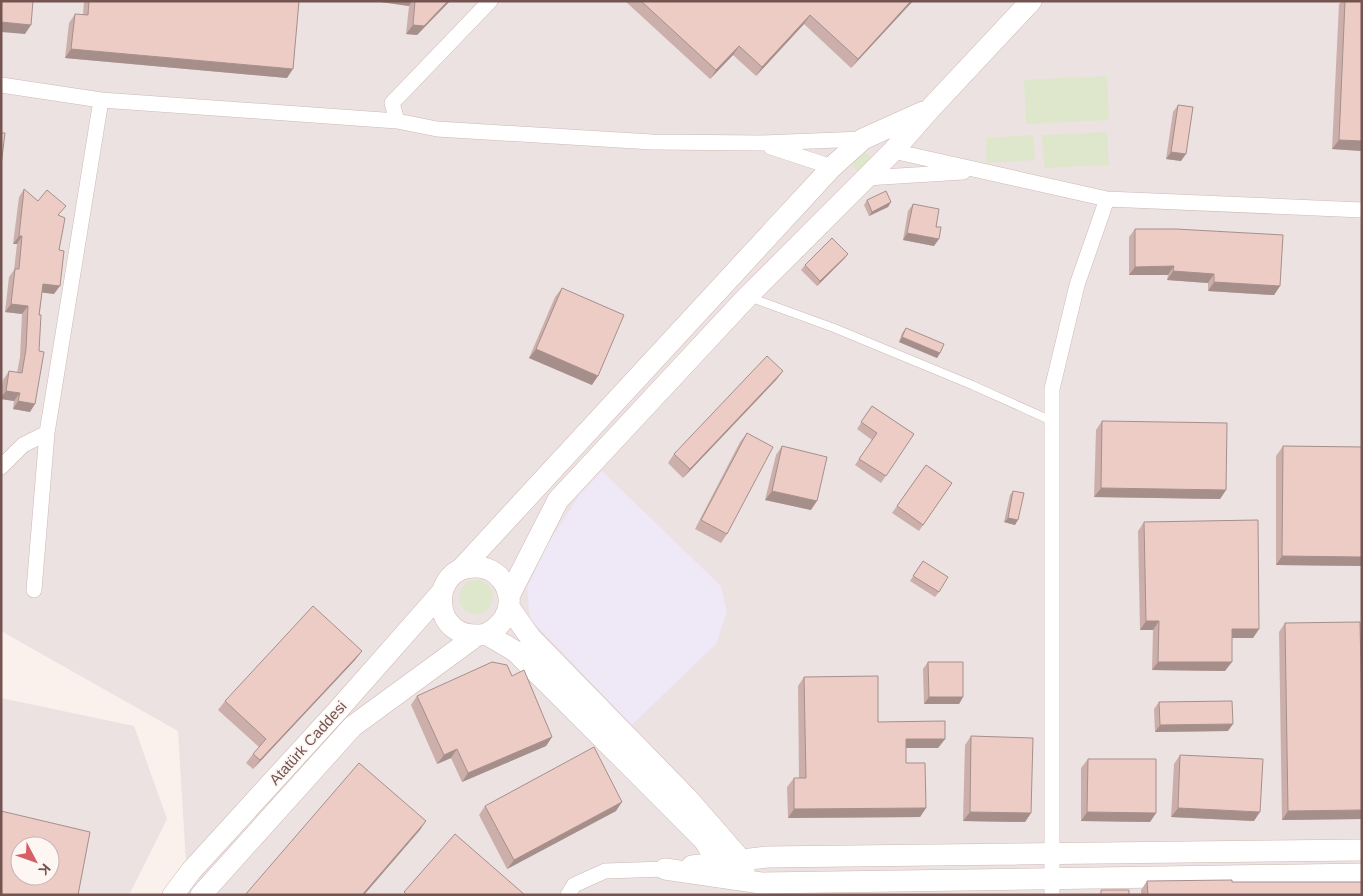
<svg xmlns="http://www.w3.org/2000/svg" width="1363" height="896" viewBox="0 0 1363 896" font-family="Arial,sans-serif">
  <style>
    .industrial { fill: #ebe2e1; fill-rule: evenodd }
    .education { fill: #eee8f7 }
    .green { fill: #dee7cb }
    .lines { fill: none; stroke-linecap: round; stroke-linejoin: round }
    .lane-casing { stroke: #ceb9b5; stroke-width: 9 }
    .street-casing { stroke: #ceb9b5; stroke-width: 16 }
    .secondary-casing { stroke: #d0b8b3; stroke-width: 22 }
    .lane { stroke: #fff; stroke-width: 8 }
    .street { stroke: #fff; stroke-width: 15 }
    .secondary { stroke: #fff; stroke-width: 21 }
    .wall { fill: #ccafaa }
    .shaded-wall { fill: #a68f8b }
    .building { fill: #edccc6; stroke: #a68f8b; fill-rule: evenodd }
    .labels { text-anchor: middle; stroke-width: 4; stroke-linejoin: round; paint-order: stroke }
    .street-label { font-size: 15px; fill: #735451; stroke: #fdf6f2 }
  </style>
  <rect width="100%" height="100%" fill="#faf1ec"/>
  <path class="industrial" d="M1,1H1362V895H188L178,731L1,631Z
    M1,698L134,726L167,819L129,895H1ZM20,846H50V876H20Z"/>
  <path class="education" d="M602,471L721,586L727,612L716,644L632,725L530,619L527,588L547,545L580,494Z"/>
  <path class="green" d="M1107,76L1109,120L1026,124L1024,80Z
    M1107,132L1109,165L1044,168L1042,135Z
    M1033,135L1035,160L987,163L986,138Z
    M862,152L868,154L872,159L861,172L855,169L852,163Z
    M459 597a17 17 0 1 1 34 0a17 17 0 1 1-34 0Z"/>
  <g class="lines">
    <defs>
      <path id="lane" d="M749,297L834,328L972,385L1052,421"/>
      <path id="street" d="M490,1L392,103L397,121L437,129L652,142L760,143L863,139
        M1,85L101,100L397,121
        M771,147L832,167
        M893,151L1107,199L1362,210
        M866,178L963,172
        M1,467L23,445L47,433
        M34,590L47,433L101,100
        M568,895L574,885L605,871L665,869
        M1052,895V389L1077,285L1107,199"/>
      <path id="secondary" d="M461,569L832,167L863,139L923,112
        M509,596L558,500L747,297L893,151L930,109L1031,1
        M509,607L530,637L687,798L741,860L744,871
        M486,634C507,624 517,601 502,580C496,572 486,567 476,567C428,565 429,645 486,634L515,651L704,840L725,874
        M692,866L767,857L1362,850
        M665,869L761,883L1362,874
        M173,895L191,871L338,710L442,592
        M201,895L353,726L476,636"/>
    </defs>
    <use href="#lane" class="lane-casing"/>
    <use href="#street" class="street-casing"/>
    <use href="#secondary" class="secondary-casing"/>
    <use href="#lane" class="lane"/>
    <use href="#street" class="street"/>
    <use href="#secondary" class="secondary"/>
  </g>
  <path class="wall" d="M84,1H299L287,78L65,58L69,23L75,14L83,15Z
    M374,1H450L417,35L406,34L409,6Z
    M625,1H913L851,68L804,24L756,76L733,55L710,79Z
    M1342,1H1362V151L1332,149L1339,4Z
    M1178,105L1181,161L1166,159L1173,112Z
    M24,189L38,201L59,215V250L54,294L42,292L30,412L13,409L14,401L1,399V392L3,380L9,371L17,373L20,357L22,314L5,312L9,277L14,270L17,244H13L19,197Z
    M867,200L891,202L888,207L869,216L864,205Z
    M913,204L936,227L934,246L903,240L908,211Z
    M1135,229L1280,286L1274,295L1208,291V283L1167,280L1168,275H1129V237Z
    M845,258L817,286L801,270L805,265Z
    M562,288L592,385L529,358L555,297Z
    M906,328L940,353L937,358L899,342L902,333Z
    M783,371L776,380L683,478L668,463L674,454Z
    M872,406L914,434L881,483L855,465L872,440L857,429Z
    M1102,421L1226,490L1220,499L1094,497L1096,430Z
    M747,433L727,534L721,543L695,529L740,442Z
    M782,446L811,510L765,500L776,455Z
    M1283,446L1362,447V566L1276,565V456Z
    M926,465L952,483L919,531L892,513Z
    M1013,491L1015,525L1004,522L1010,495Z
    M1144,522L1259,629L1253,638H1232L1225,671L1152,670L1153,630H1140L1138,531Z
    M923,561L939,592L935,597L910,581Z
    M1285,623L1362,720V819L1282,820L1279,632Z
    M362,651L355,660L253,769L246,763L253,754L259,747L218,710L225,701Z
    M928,662L963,697L959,704H924L923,669Z
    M512,676L552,737L546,746L462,782L451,758L437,764L411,705L417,696Z
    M804,677L878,722L945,739L938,748H906V763L926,808L920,817L788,818L787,787L794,778H799L798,686Z
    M1159,702L1228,731L1155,732L1154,709Z
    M971,736L1031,813L1025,822L963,821L965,745Z
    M1180,755L1254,821L1171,817L1174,764Z
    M1088,759L1156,813L1150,822L1081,821V768Z
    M485,806L616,811L507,869L479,815Z
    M1147,881L1232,882L1362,895H1141V890Z"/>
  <path class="shaded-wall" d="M374,1H412L409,6Z
    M448,1H450L417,35L406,34L413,25Z
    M911,1H913L851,68L858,59Z
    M810,15L804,24L756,76L762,67Z
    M1,22L31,25L25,34L1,32Z
    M739,46L733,55L710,79L716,70Z
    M71,49L293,69L287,78L65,58Z
    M1339,140L1362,141V151L1332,149Z
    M1171,152L1186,154L1181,161L1166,159Z
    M891,202L888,207L869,216L872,212Z
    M907,233L939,239L934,246L903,240Z
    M19,236H22L17,244H13Z
    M848,254L845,258L817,286L820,281Z
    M1174,266L1168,275H1129L1135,267Z
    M1173,271L1214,274L1208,283L1167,280Z
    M1214,282L1280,286L1274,295L1208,291Z
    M43,284L60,286L54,294L37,292Z
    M11,304L28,306L22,314L5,312Z
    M902,337L940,353L937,358L899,342Z
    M536,349L598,376L592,385L529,358Z
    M783,371L776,380L683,478L690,469Z
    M6,391L20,393L14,401L1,399V397Z
    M18,401L35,404L30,412L13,409Z
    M1101,488L1226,490L1220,499L1094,497Z
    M772,491L817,501L811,510L765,500Z
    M1008,518L1018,520L1015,525L1004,522Z
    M1282,556L1362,557V566L1276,565Z
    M1146,621H1159L1153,630H1140Z
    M1232,629H1259L1253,638H1226Z
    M362,651L355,660L253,769L260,760Z
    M1158,662H1232L1225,671L1152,670Z
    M929,697H963L959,704H924Z
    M1233,724L1228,731L1155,732L1160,725Z
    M552,737L546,746L462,782L468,773Z
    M906,739H945L938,748H900Z
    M457,749L451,758L437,764L444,755Z
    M622,802L616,811L507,869L514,860Z
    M926,808L920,817L788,818L794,809Z
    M1178,808L1260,812L1254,821L1171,817Z
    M1362,810V819L1282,820L1288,811Z
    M970,812L1031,813L1025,822L963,821Z
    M1087,812L1156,813L1150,822L1081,821Z
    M426,821L420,830L364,895H362Z"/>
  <path class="building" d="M1,1H33L31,25L1,22Z
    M89,1H299L293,69L71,49L75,14L88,15Z
    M415,1H448L424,26L413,25Z
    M641,1H911L858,59L810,15L762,67L739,46L716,70Z
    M1345,1H1362V141L1339,140Z
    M1178,105L1193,107L1186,154L1171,152Z
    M1,133H5L1,166Z
    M24,189L38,201L47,190L66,206L58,215L65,218L59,250L64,251L60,286L43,284L39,315H41L39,351L44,352L35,404L18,401L20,393L6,391L9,371L22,373L26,349L28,306L11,304L15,269H19L22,236H19Z
    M886,191L891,202L872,212L867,200Z
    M913,204L939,209L936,227H941L939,239L907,233Z
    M1135,229H1176L1283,235L1280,286L1214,282V274L1173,271L1174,266L1135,267Z
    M832,238L848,254L820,281L805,265Z
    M562,288L624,315L598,376L536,349Z
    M906,328L944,344L940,353L902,337Z
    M767,356L783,371L690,469L674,454Z
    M872,406L914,434L886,476L859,459L877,433L861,422Z
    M1102,421L1227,423L1226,490L1101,488Z
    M747,433L773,447L727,534L701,520Z
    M782,446L827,457L817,501L772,491Z
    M1283,446L1362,447V557L1282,556Z
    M926,465L952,483L923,525L897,506Z
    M1013,491L1024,493L1018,520L1008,518Z
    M1258,520L1259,629H1232V662H1158L1159,621H1146L1144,522Z
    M923,561L948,577L939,592L913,576Z
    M313,606L362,651L260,760L253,754L266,739L225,701Z
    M1360,622L1362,720V810L1288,811L1285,623Z
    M492,662L507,665L512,676L524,670L552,737L468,773L457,749L444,755L417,696Z
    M928,662H963V697H929Z
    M878,676V722L945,721V739H906V763H925L926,808L794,809V778H806L804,677Z
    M1232,701L1233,724L1160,725L1159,702Z
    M971,736L1033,738L1031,813L970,812Z
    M594,747L622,802L514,860L485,806Z
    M1180,755L1263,759L1260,812L1178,808Z
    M1088,759H1156V813L1087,812Z
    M359,763L426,821L362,895H245Z
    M1,811L90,832L78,895H1ZM20,846H50V876H20Z
    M455,834L525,895H407L404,892Z
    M1232,880V882H1362V895H1148L1147,881Z
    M1101,890H1129V895H1101Z"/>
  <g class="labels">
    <g class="street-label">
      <text transform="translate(308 743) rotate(-48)" y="5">Atatürk Caddesi</text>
    </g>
  </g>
  <rect width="1363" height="896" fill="none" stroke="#735451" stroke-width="5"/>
  <g transform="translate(35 861) rotate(131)"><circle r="24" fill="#fdf6f2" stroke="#c6b5b2"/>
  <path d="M0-4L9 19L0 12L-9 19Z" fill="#d56065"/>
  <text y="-8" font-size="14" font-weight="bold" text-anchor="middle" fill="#735451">K</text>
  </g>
</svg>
